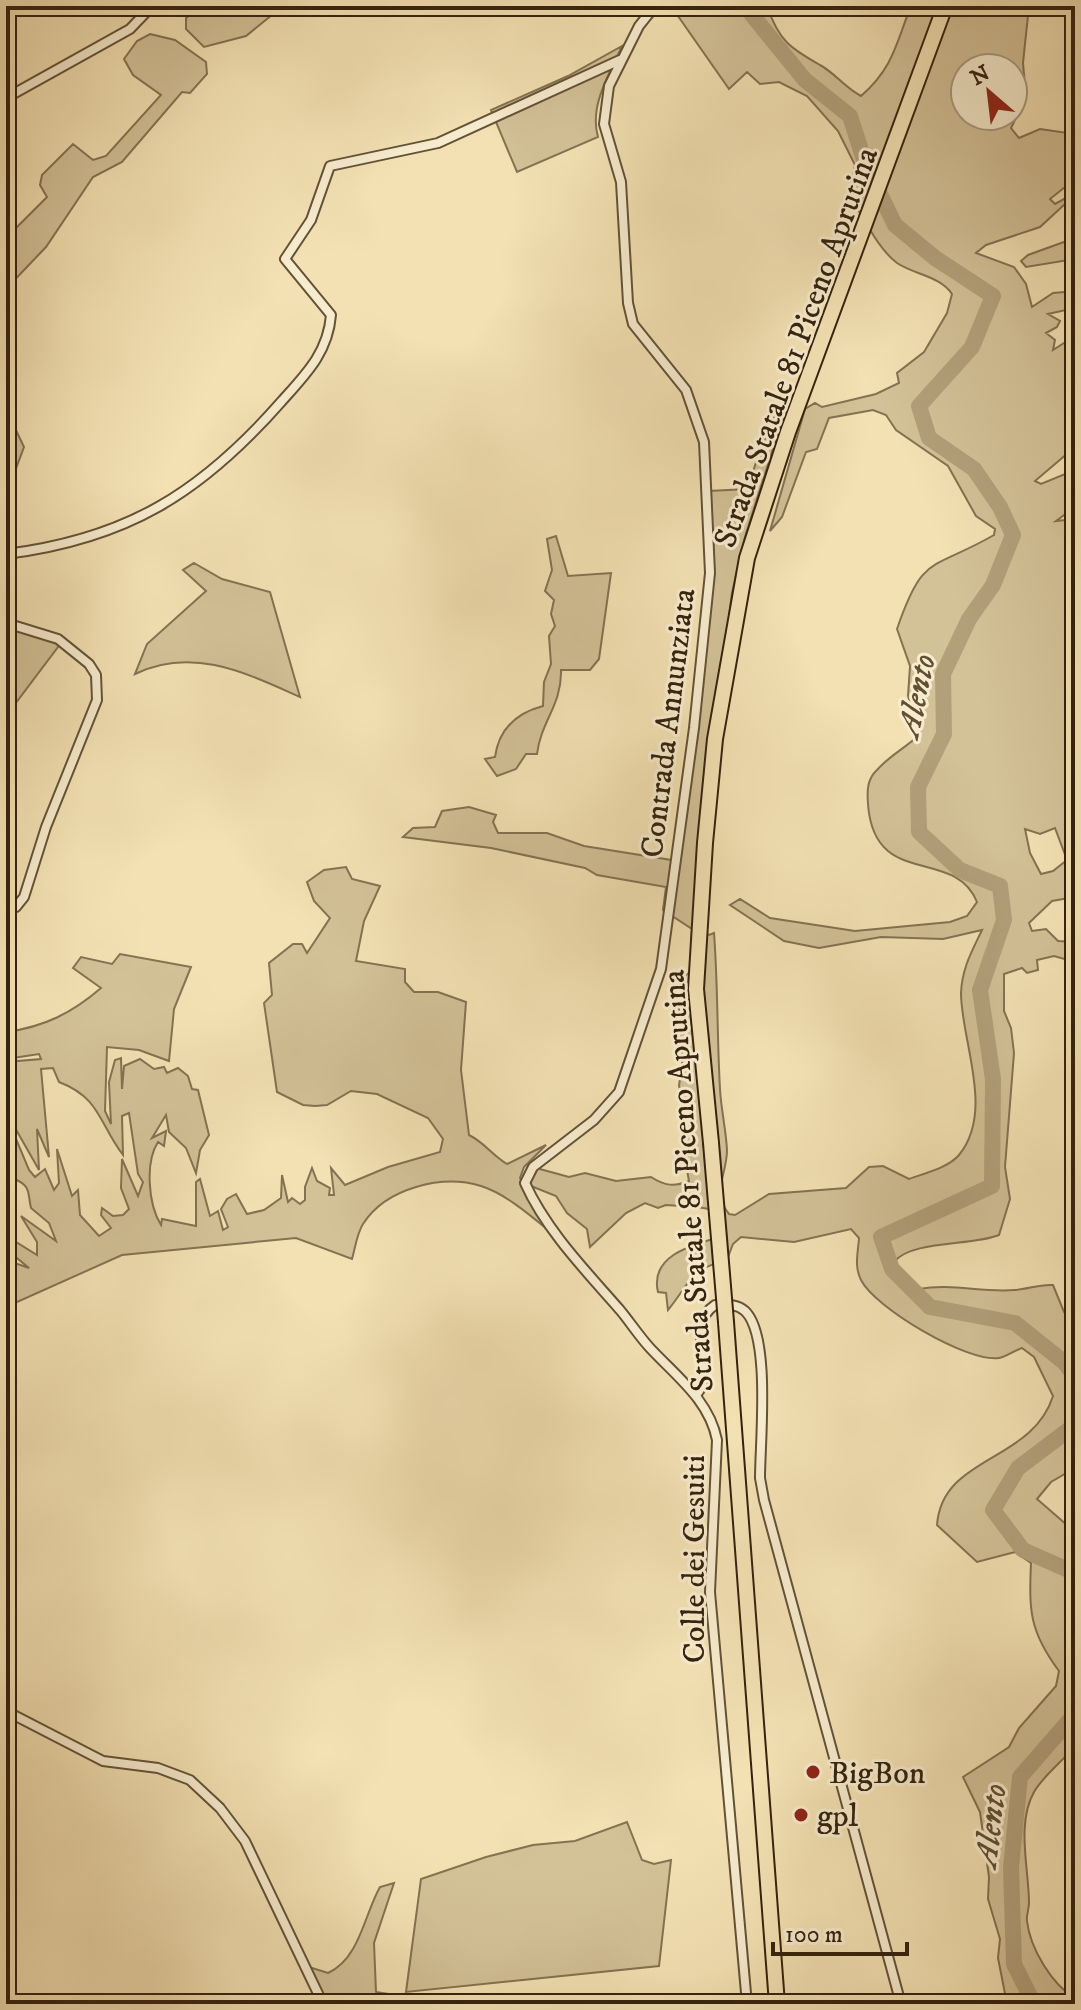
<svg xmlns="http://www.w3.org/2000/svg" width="1081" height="2010" viewBox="0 0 1081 2010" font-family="'IM FELL DW Pica',serif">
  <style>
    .green { fill: #d3c197; stroke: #847252; stroke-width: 2; fill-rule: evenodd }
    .water { fill: #b2a07b; stroke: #806e4f; stroke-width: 2 }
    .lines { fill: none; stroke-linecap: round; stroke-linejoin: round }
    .river { stroke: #b2a07b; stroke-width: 16 }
    .street-casing { stroke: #645237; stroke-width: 12 }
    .highway-casing { stroke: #35220e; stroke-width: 18 }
    .street { stroke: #f7ecce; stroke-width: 8 }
    .highway { stroke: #f3e1b3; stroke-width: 14 }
    .highway-bridge-casing { stroke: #35220e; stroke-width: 18; stroke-linecap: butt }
    .highway-bridge { stroke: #f3e1b3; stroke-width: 14 }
    .poi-dot { fill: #8f2418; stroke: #f7ecce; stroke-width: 3 }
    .labels { text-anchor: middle; stroke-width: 6; stroke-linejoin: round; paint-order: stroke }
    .street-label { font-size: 32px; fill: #35220e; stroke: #f7ecce }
    .poi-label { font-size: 32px; fill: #35220e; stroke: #f7ecce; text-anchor: start }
    .water-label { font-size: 34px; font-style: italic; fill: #614e34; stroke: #f7ecce }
  </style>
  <rect width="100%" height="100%" fill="#f3e1b3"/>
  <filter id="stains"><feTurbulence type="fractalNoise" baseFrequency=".0025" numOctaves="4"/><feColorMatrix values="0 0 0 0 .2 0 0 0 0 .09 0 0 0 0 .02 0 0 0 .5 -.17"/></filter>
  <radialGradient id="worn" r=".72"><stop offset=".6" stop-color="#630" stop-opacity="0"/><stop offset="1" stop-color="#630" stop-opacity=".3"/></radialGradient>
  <path class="green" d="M202,6L214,8L221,16L254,6H283L246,36L204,47L186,29V18Z
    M671,6H767C779,41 790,48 820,65C835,73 845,88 861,96C894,67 896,43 911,6H1029L1023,63L1026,97L1011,128L1019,138L1040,129L1075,134V179L1050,199L1055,204L1075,193V209L1066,203L1040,227L986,245L976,253L1014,267L1026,284L1032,307L1053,293L1075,291V308L1048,314L1060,321L1057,327L1046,333L1055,340L1053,350L1075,336V447L1035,481L1041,484L1075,470V507L1056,521L1065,520L1075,510V897L1052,901L1029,923L1032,931L1046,929L1058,941L1075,942V962L1054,956L1037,960L1038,970L1027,973L1022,968L1004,974V1011L1011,1028L1014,1053L1005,1167L1010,1199L999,1235C973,1246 911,1240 894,1262L919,1289C952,1283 982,1293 1015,1290C1028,1289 1040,1284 1053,1285L1064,1312L1075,1325V1468L1051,1482L1037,1499L1075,1532V1746C1063,1761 1043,1776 1034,1792C1016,1824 1029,1869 1029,1903C1029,1909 1026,1916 1027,1921C1030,1948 1052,1985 1075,1998V2004H1007L998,1958L1000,1939L988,1899L989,1877L980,1812L963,1777L1009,1747L1019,1728L1056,1686L1059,1671C1029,1631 1029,1610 1031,1563L1015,1552L977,1562L937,1525C942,1455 1032,1463 1053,1396L1034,1357L1022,1348C1015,1350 1006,1357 999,1358C968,1363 875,1308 861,1280C854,1266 858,1253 859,1238L851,1229L794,1242L741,1237L733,1244L726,1262C692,1265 688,1286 668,1310L666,1293L658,1292C649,1254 696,1244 723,1236L721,1212C701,1206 684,1206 666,1205L658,1208L645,1203L626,1213L590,1247L587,1229L567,1213L556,1196L531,1186V1176L536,1168L569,1177L585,1173L616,1181L651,1177C665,1186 674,1187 689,1181L685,1159L686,1112L679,1086L683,1057L678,1033L684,1031C681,1011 667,985 690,972L692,929L663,910L666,887L597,875L585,868L491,848L403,837L413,828L435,827L442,811L469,807L496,815L493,822L498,833H547L584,846L678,861C696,738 712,616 709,491L748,489C755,463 763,439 776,414H784L745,537L732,593L697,863L693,928L709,935L714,933C718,985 717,1037 720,1089C721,1109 726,1130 727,1150C727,1175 711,1192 729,1214L735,1215L769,1194L846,1188L869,1167L883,1166L909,1179C925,1173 948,1168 959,1155C995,1111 961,1041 961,993C962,968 972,951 982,930L943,939L881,937L819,948L784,941L730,905L740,899L770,918L855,931L950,922L967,916L977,902C955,846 874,890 868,804C867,791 867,779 877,770C889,756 907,747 920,734L908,696L910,666L897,629C923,553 931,571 994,535L995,529L976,516L948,466L896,430L886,415L873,410L829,418L817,449L806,452L782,517L770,531L805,409L815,403L822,407L876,394L899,383L897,373L924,352L947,313L952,294C940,276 915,275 897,263C877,248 863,216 849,195L855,165L838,131L807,96L779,82L760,84L747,72L729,89ZM965,68H1013V116H965ZM1055,828L1067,860L1053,871L1041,874L1030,853L1025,829L1040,834Z
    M150,34L175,40L206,62L207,74L190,93L182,92L122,162L93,177L46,247L6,289V238L47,197L40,185L42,175L73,144L93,160L106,156L161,95L133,75L124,59L137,41Z
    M622,46C609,75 589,106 598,137L517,172L491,110L568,76Z
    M1075,238V259L1026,267L1021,261L1028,255Z
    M6,420L14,426L24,447L12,479L6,476Z
    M556,536L568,576L611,573L599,659L590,670H561C562,705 541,721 537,754H526L516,769L497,776L485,759L495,757C499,729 516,713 543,706L544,682L551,664L549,636L555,626L551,614L554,600L545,591L552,570L547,539Z
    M194,563L222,579L270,592L300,697C246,673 192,646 135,674L147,644L206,591L183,570Z
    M6,626L61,643L6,716Z
    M346,867L352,879L380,886L364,921L356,961L405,969V982L414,992H438L466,1002L461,1070L469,1135C485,1143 492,1155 507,1164L546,1145L524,1167L520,1178L548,1230C530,1215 504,1193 481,1186C442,1174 386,1188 363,1224C357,1233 355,1249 352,1259L296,1238L122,1255L6,1307V1267L10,1281L12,1262L29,1268L6,1249V1222L13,1240L37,1255V1242L21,1216L56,1241L49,1223L31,1208C27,1191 32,1187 13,1178L6,1182V1115L29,1170L35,1177L45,1169L54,1190L59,1183L57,1149L72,1196L78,1190L80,1215L99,1236L111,1228L101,1215L102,1208L113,1216L123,1215L129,1209L121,1188L122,1159L138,1196L143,1182L138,1174L129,1113L122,1116L123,1155C99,1124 101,1098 59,1082L53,1068L41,1069L49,1157L37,1129L39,1170L6,1112V1062L41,1059L39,1054L6,1059V1032C44,1027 72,1013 101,988L73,968L81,957L112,964L120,954L191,967L174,1009L169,1061L139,1050L107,1047L105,1111L111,1124L109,1082L115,1060L121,1058L122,1089L124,1066L140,1059L154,1069L164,1067L167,1073L178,1068L188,1076L192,1089L198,1090L209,1135L200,1150L196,1173L186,1148L169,1132L166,1115L152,1138L166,1131L164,1146L158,1142C145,1162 148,1204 161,1225L162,1219L196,1226V1182L200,1179L210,1216L218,1211L223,1230L228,1227L221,1209L227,1199L236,1194L247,1214L264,1210L281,1198L282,1175L288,1202L292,1198L300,1204L305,1200V1187L312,1168L317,1181L330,1188L329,1195H334L331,1168L345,1185L388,1167L440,1152L443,1139L428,1118L377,1094L351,1091L327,1105L315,1106L303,1105L277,1092L264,1003L272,995L269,963L293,944H302L307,953L330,918L314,901L307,882L324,870Z
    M627,1822L642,1860L654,1864L671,1860L659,1966L406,1992L421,1879L486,1857L533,1845L575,1841Z
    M394,1883L374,1943L376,1992L389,1994L385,2004H321L306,1966L328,1973C360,1958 364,1915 380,1887Z"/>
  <path class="water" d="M6,429L14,441L15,460L6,467Z"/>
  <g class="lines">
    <path class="river" d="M750,6L752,15L805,80L850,116L865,163L895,225L935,258L993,296L972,347L919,406L929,438L974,469L1000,507L1013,535L993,585L969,619L943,674L944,734L918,787L919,832L960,870L1000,886L1004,920L980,990L993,1079L992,1186L881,1237L892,1269L930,1307L1015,1323L1065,1363L1075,1377
      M1075,1425L1018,1468L993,1510L1023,1550L1075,1573
      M1034,2004L1014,1964L1011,1867L1020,1777L1075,1714"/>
    <defs>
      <path id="street" d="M655,6L639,26L609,86L604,124L621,182L628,303L633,324L686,390L704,442L710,573L694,728L661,969L619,1092L594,1120L533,1167L525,1183C546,1230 586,1271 620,1310C630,1322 639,1336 650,1348C677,1377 709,1400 717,1440L710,1592L747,2004
        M6,98L130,29L152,6
        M6,554C127,539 201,493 281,402C305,375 328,353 331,315L285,259L311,220L330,166L438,143L620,60
        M6,623L58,639L89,664L96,675L97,700L46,827L24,897L16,907H6
        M696,1395C720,1368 682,1327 715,1305C726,1305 736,1303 745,1311C771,1336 760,1441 760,1478L764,1500L901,2004
        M6,1711L103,1761L158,1768L190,1780L220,1808L245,1841L323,2004"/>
      <path id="highway" d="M711,1143L696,989L705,843L715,739L747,558L788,432L945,6
        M726,1322L777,2004"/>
    </defs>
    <use href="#street" class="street-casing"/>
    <use href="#highway" class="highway-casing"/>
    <use href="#street" class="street"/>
    <use href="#highway" class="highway"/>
    <defs>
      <path id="highway-bridge" d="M711,1143L726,1322"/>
    </defs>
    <use href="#highway-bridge" class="highway-bridge-casing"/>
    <use href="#highway-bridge" class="highway-bridge"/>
  </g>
  <g class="poi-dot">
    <circle cx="813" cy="1772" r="8"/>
    <circle cx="801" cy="1815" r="8"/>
  </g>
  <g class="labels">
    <g class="street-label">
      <text transform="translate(795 347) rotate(-70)" y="11">Strada Statale 81 Piceno Aprutina</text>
      <text transform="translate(667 723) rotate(-83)" y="11">Contrada Annunziata</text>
      <text transform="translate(687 1181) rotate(-94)" y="11">Strada Statale 81 Piceno Aprutina</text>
      <text transform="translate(693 1559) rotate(-90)" y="11">Colle dei Gesuiti</text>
    </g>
    <g class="poi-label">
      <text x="829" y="1783">BigBon</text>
      <text x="817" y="1826">gpl</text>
    </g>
    <g class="water-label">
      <text transform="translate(915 695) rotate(-78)" y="12">Alento</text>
      <text transform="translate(989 1825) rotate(-83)" y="12">Alento</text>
    </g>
  </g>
  <rect width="1081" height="2010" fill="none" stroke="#f3e1b3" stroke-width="32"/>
  <rect x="8" y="8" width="1065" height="1994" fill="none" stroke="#35220e" stroke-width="4"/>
  <rect x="16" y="16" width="1049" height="1978" fill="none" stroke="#35220e" stroke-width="2"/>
  <g transform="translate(989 92) rotate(332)"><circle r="38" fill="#f7ecce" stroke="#a99b81" stroke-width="2"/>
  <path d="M0-6L14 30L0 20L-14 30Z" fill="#8f2418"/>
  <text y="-12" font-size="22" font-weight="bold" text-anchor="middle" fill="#35220e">N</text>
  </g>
  <path d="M773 1942v12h134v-12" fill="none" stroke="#35220e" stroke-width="4"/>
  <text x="785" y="1942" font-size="24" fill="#35220e" stroke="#f7ecce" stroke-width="6" paint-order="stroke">100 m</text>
  <rect width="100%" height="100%" filter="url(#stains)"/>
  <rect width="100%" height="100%" fill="url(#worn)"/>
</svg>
